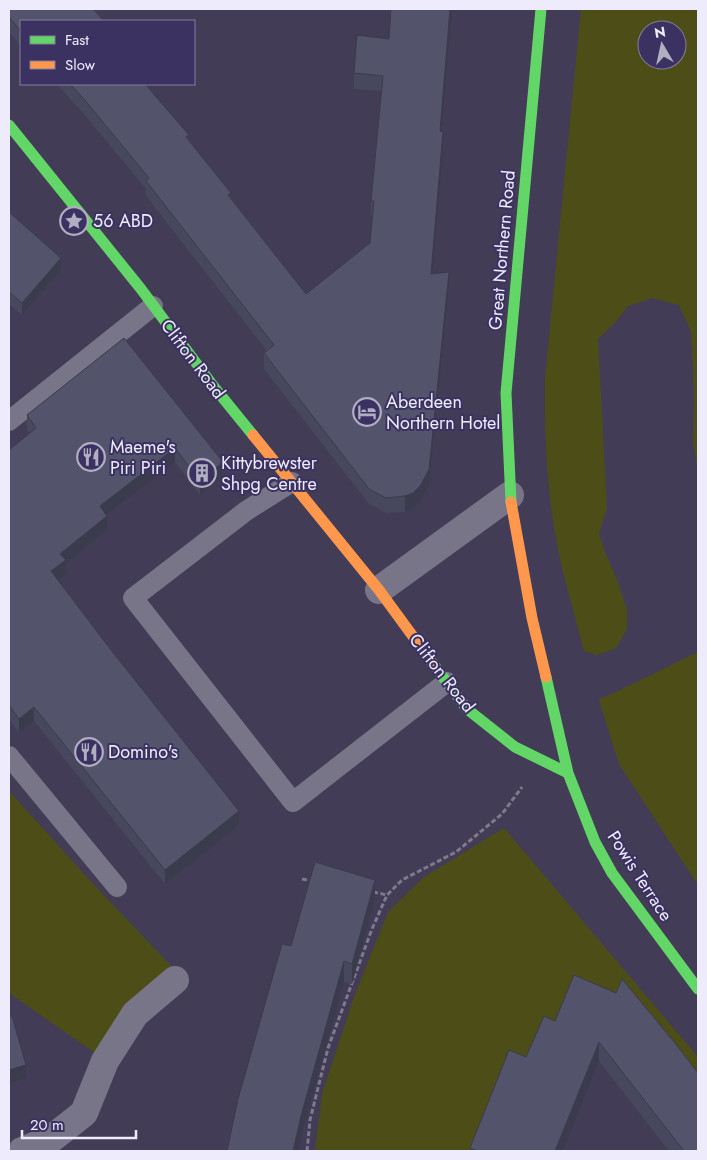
<svg xmlns="http://www.w3.org/2000/svg" width="707" height="1160" viewBox="0 0 707 1160" font-family="Jost,sans-serif">
  <style>
    .green { fill: #4d4e17; fill-rule: evenodd }
    .lines { fill: none; stroke-linecap: round; stroke-linejoin: round }
    .path { stroke: #7e7a8c; stroke-width: 3; stroke-dasharray: 5 2.5; stroke-linecap: butt }
    .lane { stroke: #787588; stroke-width: 20 }
    .street { stroke: #787588; stroke-width: 28 }
    .fast { stroke: #63d668; stroke-width: 11 }
    .slow { stroke: #ff974d; stroke-width: 11 }
    .wall { fill: #47485d }
    .shaded-wall { fill: #3a3b4c }
    .building { fill: #53546c; stroke: #3a3b4c }
    .labels { text-anchor: middle; stroke-width: 4; stroke-linejoin: round; paint-order: stroke }
    .poi-label { font-size: 18px; fill: #edebfc; stroke: #3c3261; text-anchor: start }
    .street-label { font-size: 18px; fill: #edebfc; stroke: #3c3261 }
  </style>
  <rect width="100%" height="100%" fill="#423c56"/>
  <path class="green" d="M581,9H698V473L693,441L694,395L691,332L679,305L652,298L628,306L615,323L598,339L607,508L599,533L604,550L617,580L627,610V629L616,648L597,655L584,651C576,620 567,590 560,559C547,499 544,438 545,377ZM647,30H677V60H647Z
    M698,652V885L619,764L599,700Z
    M9,791L96,887L178,973L98,1055L9,993Z
    M504,828L698,1057V1092L622,999L476,1151H315L322,1094L354,997L388,912L424,877Z"/>
  <g class="lines">
    <path class="path" d="M302,879L313,881
      M373,892L387,895
      M307,1151L310,1120L328,1048L372,929L387,895L402,880L456,852L502,814L522,787"/>
    <path class="lane" d="M9,421L153,306
      M292,482L246,511L133,598L293,802L447,682
      M9,756L117,887"/>
    <path class="street" d="M379,590L510,495
      M22,1151L51,1139L84,1113L105,1061L135,1014L175,980"/>
    <path class="fast" d="M9,125L141,289L214,387L253,435
      M511,502L506,393L541,9
      M431,661L467,709L515,747L568,773
      M546,677L568,773L595,842L612,873L698,989"/>
    <path class="slow" d="M253,435L379,590L431,661
      M511,502L532,618L546,677"/>
  </g>
  <path class="wall" d="M9,9L21,21V46L9,32Z
    M391,9H452L441,131L443,147L432,273L449,287L429,486L420,502L413,508L405,512L386,513L369,504L264,369V353L267,351L146,196V189L83,113L56,84H145L189,141L231,198L306,294L370,243L372,216H371V201L381,91L354,89V73L389,39Z
    M9,212L61,270L22,315L9,304Z
    M124,338L223,476L200,495L175,462L107,515V530L66,563V574L58,580L239,825L165,884L34,721L19,733L9,719V450L30,433L27,429V415Z
    M375,900L352,984L344,982L301,1137L291,946Z
    M555,1021L698,1073V1151H669L599,1061L563,1151H470V1148L526,1057Z"/>
  <path class="shaded-wall" d="M450,9H452L440,147V131Z
    M443,132V147L431,289V274Z
    M61,258V270L22,315V303Z
    M449,272V287L429,486L420,502L413,508L405,512V496Z
    M175,448V462L100,520V506Z
    M223,462V476L200,495V481Z
    M107,516V530L66,563V574L51,585V571L60,554Z
    M34,707V721L19,733V719Z
    M239,811V825L165,884V870Z
    M375,880V900L352,984V964Z
    M344,961V982L301,1137L297,1151H293L301,1116Z
    M599,1042V1061L563,1151H555Z
    M26,1065V1078L9,1083V1070Z"/>
  <path class="building" d="M9,9H93L104,21H21V31L9,17Z
    M391,9H450L440,131L443,132L431,274L449,272L429,470L420,486L413,493L405,496L386,498L369,489L264,353L274,345L146,181L149,178L83,98L70,84H145L189,135L186,137L231,193L228,195L306,294L370,243L374,201H371L383,76L354,73L357,35L389,39Z
    M9,212L61,258L22,303L9,292Z
    M124,338L223,462L200,481L175,448L100,506L107,516L60,554L66,560L51,571L111,650L239,811L165,870L34,707L19,719L9,705V450L36,428L27,415Z
    M315,862L375,880L352,964L344,961L301,1116L293,1151H227L238,1099L282,944L291,946Z
    M574,975L616,993L622,979L675,1043L698,1073V1151H684L599,1042L555,1151H478L470,1148L509,1050L526,1057L544,1016L555,1021Z
    M12,1016L26,1065L9,1070V1017Z"/>
  <defs>
    <symbol id="sight-ring" viewBox="-11 -11 22 22"><circle r="9.5" fill="#3c3261" stroke="#b1aec2" stroke-width="1.5"/><path d="M0-6L1.8-2.2L6-1.7L2.9 1.2L3.7 5.4L0 3.3L-3.7 5.4L-2.9 1.2L-6-1.7L-1.8-2.2Z" fill="#b1aec2"/></symbol>
    <symbol id="hotel-ring" viewBox="-11 -11 22 22"><circle r="9.5" fill="#3c3261" stroke="#b1aec2" stroke-width="1.5"/><path d="M-6-4.5h1.5V1H6V5H4.5V3h-9V5H-6ZM-4 0a1.8 1.8 0 1 1 3.6 0ZM.5 0V-2.5h3Q6-2.5 6 0Z" fill="#b1aec2"/></symbol>
    <symbol id="restaurant-ring" viewBox="-11 -11 22 22"><circle r="9.5" fill="#3c3261" stroke="#b1aec2" stroke-width="1.5"/><path d="M-5-6h1v4h1v-4h1v4h1v-4h1v5L-1.5 .5V6h-2V.5L-5-1ZM5-6V6H3V1.5H1.5Q1.5-4 5-6Z" fill="#b1aec2"/></symbol>
    <symbol id="building-ring" viewBox="-11 -11 22 22"><circle r="9.5" fill="#3c3261" stroke="#b1aec2" stroke-width="1.5"/><path d="M-4-6H4V6H1V3H-1V6H-4ZM-2.5-4.3h1.7v1.8h-1.7ZM.8-4.3h1.7v1.8H.8ZM-2.5-1h1.7V.8h-1.7ZM.8-1h1.7V.8H.8Z" fill="#b1aec2"/></symbol>
  </defs>
  <g fill-rule="evenodd">
    <use href="#sight-ring" x="58" y="205" width="32" height="32"/>
    <use href="#hotel-ring" x="351" y="396" width="32" height="32"/>
    <use href="#restaurant-ring" x="75" y="441" width="32" height="32"/>
    <use href="#building-ring" x="186" y="457" width="32" height="32"/>
    <use href="#restaurant-ring" x="73" y="736" width="32" height="32"/>
  </g>
  <g class="labels">
    <g class="poi-label">
      <text x="93" y="227">56 ABD</text>
      <text x="386" y="408">Aberdeen<tspan x="386" dy="21">Northern Hotel</tspan></text>
      <text x="110" y="453">Maeme's<tspan x="110" dy="21">Piri Piri</tspan></text>
      <text x="221" y="469">Kittybrewster<tspan x="221" dy="21">Shpg Centre</tspan></text>
      <text x="108" y="758">Domino's</text>
    </g>
    <g class="street-label">
      <text transform="translate(502 250) rotate(-85)" y="6">Great Northern Road</text>
      <text transform="translate(193 359) rotate(53)" y="6">Clifton Road</text>
      <text transform="translate(442 673) rotate(52)" y="6">Clifton Road</text>
      <text transform="translate(640 876) rotate(57)" y="6">Powis Terrace</text>
    </g>
  </g>
  <rect width="707" height="1160" fill="none" stroke="#edebfc" stroke-width="20"/>
  <rect x="20" y="20" width="175" height="65" fill="#3c3261" stroke="#837c9f"/>
  <rect x="30" y="36" width="25" height="8" fill="#63d668" stroke="#837c9f"/>
  <text x="65" y="45" font-size="15" fill="#edebfc">Fast</text>
  <rect x="30" y="61" width="25" height="8" fill="#ff974d" stroke="#837c9f"/>
  <text x="65" y="70" font-size="15" fill="#edebfc">Slow</text>
  <g transform="translate(662 45) rotate(351)"><circle r="24" fill="#3c3261" stroke="#837c9f"/>
  <path d="M0-4L9 19L0 12L-9 19Z" fill="#b1aec2"/>
  <text y="-8" font-size="14" font-weight="bold" text-anchor="middle" fill="#edebfc">N</text>
  </g>
  <path d="M22 1130v8h114v-8" fill="none" stroke="#edebfc" stroke-width="2.5"/>
  <text x="30" y="1130" font-size="15" fill="#edebfc" stroke="#3c3261" stroke-width="4" paint-order="stroke">20 m</text>
</svg>
